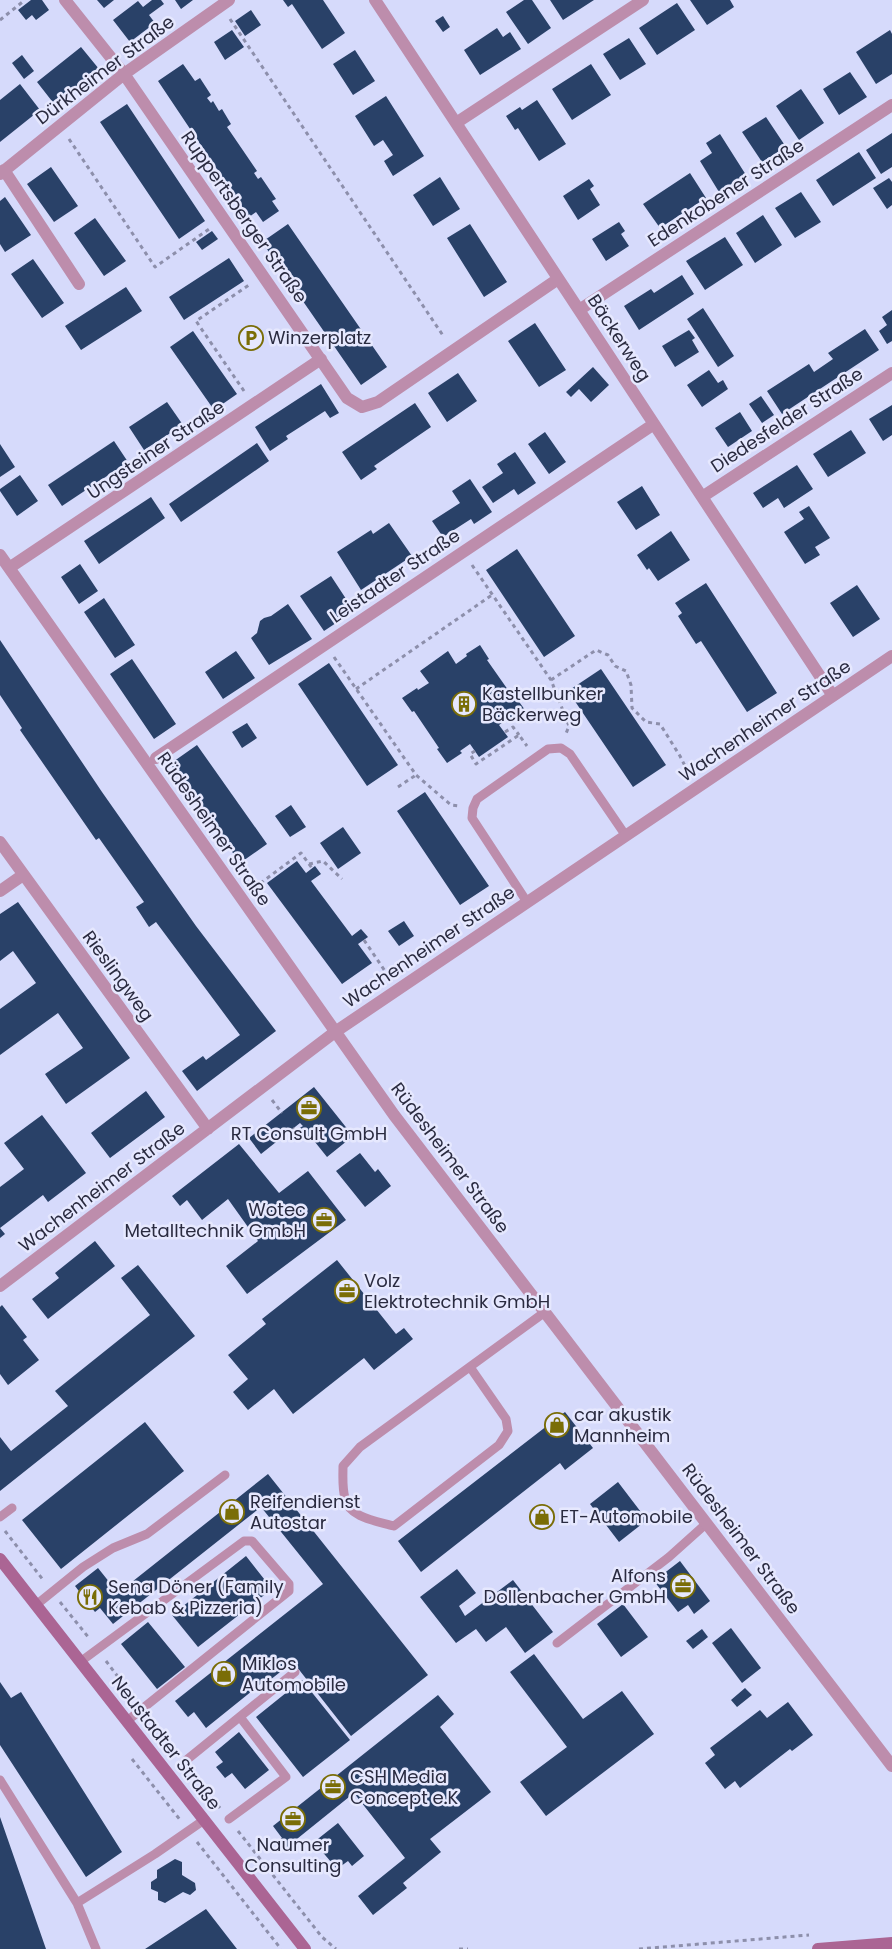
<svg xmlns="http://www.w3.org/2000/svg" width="892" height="1949" viewBox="0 0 892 1949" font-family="Poppins,sans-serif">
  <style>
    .building { fill: #294168 }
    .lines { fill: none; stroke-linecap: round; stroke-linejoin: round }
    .path { stroke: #8d8fab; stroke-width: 3; stroke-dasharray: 4 4; stroke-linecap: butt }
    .service { stroke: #bd8dac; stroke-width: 9 }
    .minor { stroke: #bd8dac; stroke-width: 12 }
    .secondary { stroke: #ab6594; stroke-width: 12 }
    .labels { text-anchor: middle; stroke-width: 5; stroke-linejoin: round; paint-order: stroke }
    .street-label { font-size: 18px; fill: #2a2b40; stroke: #e6e8fe }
    .poi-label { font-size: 18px; fill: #2a2b40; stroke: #e6e8fe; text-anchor: start }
  </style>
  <rect width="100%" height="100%" fill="#d6dafb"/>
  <path class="building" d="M31,0H42L49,10L36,20L32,15L26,20L18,10Z
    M97,0H114L104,8Z
    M152,0H161L164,4L149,15L155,23L130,42L113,20L138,1L143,7Z
    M175,0H193L181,9Z
    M283,0H323L345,33L322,49L292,4L288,7Z
    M524,0H532L551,28L528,44L506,12Z
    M550,0H594L563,20Z
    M690,0H730L734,7L707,25Z
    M677,3L695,30L657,55L639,28Z
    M251,10L261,25L245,36L235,21Z
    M443,16L450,27L443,32L435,21Z
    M497,28L503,37L510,32L521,49L480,75L464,50Z
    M232,30L244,47L225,60L214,42Z
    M890,30L892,34V74L876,84L856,52Z
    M629,38L646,64L620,80L603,54Z
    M81,47L99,69L55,105L37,82Z
    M355,50L375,81L353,95L333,64Z
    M22,55L34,71L24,79L12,63Z
    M183,64L195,81L200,78L211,95L207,98L211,103L213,101L219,111L222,109L231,124L227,127L257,171L254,173L258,179L261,177L276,199L272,201L279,211L263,222L256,212L249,217L158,81Z
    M591,64L611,95L572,120L552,89Z
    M850,72L867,97L839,115L823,89Z
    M20,84L40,110L0,142V100Z
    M801,89L824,123L799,140L776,106Z
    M386,96L424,156L393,176L384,161L393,155L383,140L374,146L355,116Z
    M537,100L566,144L539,161L518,128L515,130L506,116L520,107L522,110Z
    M127,104L205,221L179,239L100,122Z
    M766,117L786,147L762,162L742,132Z
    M892,133V167L881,174L866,150Z
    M720,134L746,175L719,192L700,161L712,153L706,143Z
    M859,152L876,178L833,206L816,180Z
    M51,167L78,206L54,222L27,184Z
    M690,173L706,198L660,228L643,204Z
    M440,177L460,209L433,226L413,195Z
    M889,178L892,182V205L887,209L873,188Z
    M589,179L594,186L590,189L600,205L578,220L563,196Z
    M801,192L821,222L795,238L775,208Z
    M5,197L31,235L5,252L0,244V201Z
    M763,215L782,245L755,263L736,233Z
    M95,218L126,261L104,276L74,233Z
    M619,222L625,231L621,234L629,246L606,261L592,239Z
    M288,224L387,367L361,385L262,242Z
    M470,224L507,282L484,297L447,238Z
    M212,231L218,239L202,250L196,242Z
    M725,237L743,265L705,290L686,261Z
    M229,258L244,281L184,320L169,297Z
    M33,259L64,303L42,318L11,274Z
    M682,275L694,294L639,330L624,306L651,289L654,293Z
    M126,287L142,311L81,350L65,326Z
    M703,308L734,356L718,367L687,319Z
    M892,310V341L887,344L879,331L887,325L882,317Z
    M535,323L566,370L539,387L508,341Z
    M865,329L879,350L782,414L767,391L809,364L814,372L833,359L828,353Z
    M689,330L695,338L692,340L699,352L675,367L662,346Z
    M193,331L237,394L214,410L170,347Z
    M593,367L609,385L591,402L579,389L571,397L566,392Z
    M709,370L718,383L723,380L728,389L702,407L687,385Z
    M458,373L477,401L447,422L428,393Z
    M321,384L339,413L330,418L325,411L286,436L288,439L270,451L255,427Z
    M761,396L774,415L762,423L749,404Z
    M167,402L183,425L144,450L129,427Z
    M415,403L431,427L374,466L377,469L361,480L342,452Z
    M892,405V435L883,441L869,419Z
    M740,412L752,431L728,447L715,428Z
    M851,430L866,453L828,477L813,454Z
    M545,432L566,462L549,474L528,444Z
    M114,441L128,462L62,506L48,485Z
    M257,443L269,461L181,522L169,504Z
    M0,444L15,467L0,477Z
    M515,452L536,483L518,495L514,489L493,503L482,487L503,473L497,464Z
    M797,465L813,489L784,508L778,498L763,508L753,493Z
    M20,475L38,501L17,516L0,491V489Z
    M470,479L492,512L474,524L471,519L443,537L432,521L460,503L452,491Z
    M642,486L660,515L636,530L617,502Z
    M151,497L165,518L99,564L84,541Z
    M809,506L830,538L815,547L820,555L805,564L784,532L804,519L799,512Z
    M389,523L412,556L361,590L337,552L371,530L373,534Z
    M671,531L690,560L658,581L649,568L647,570L637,555Z
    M517,549L575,636L544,657L486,570Z
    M80,564L98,591L79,604L61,577Z
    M331,576L354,611L324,631L300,596Z
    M706,583L777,693L747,712L701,641L696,644L678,616L682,613L675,603Z
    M857,585L880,619L853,637L830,603Z
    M104,598L135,645L115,658L84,612Z
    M288,604L312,639L269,665L251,638L257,633L260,621L264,618L271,616Z
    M0,640L102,792L196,926L276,1031L197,1091L182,1071L203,1056L206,1060L240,1035L156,922L149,927L136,907L144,902L99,838L96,840L20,730L22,728L0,695Z
    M480,645L489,659L487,660L513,697L515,696L525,710L511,720L509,718L499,725L508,737L479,757L470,744L460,751L462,753L447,763L437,749L439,748L414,711L412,712L402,698L417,688L418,690L429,683L420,671L448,651L456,664L467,656L466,654Z
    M236,651L255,678L223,699L205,672Z
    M132,659L176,724L154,739L110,674Z
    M329,663L398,765L367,786L298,684Z
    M601,669L666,765L633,787L568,691Z
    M247,723L257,738L242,748L232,732Z
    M197,745L267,844L240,863L170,764Z
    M425,792L489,886L460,905L397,811Z
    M291,805L306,827L290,837L275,816Z
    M343,827L361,853L338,869L320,843Z
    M297,861L306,873L315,866L321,874L311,881L352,936L361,929L368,937L358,944L372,963L342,984L267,883Z
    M18,902L130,1058L66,1104L45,1074L83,1048L58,1013L0,1055V1009L36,983L13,951L0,961V914Z
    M404,921L414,936L399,946L388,931Z
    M314,1087L353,1136L327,1157L311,1137L307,1140L298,1129L303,1126L300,1123L261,1154L249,1138Z
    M146,1091L165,1117L110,1158L91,1133Z
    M42,1115L86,1173L48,1202L43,1195L0,1228V1187L24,1169L4,1143Z
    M239,1144L279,1193L308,1171L346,1220L247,1294L226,1266L258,1241L228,1199L202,1220L187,1200L180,1206L172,1196Z
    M360,1153L375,1172L378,1169L391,1186L365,1207L336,1171Z
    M0,1228L5,1234L0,1238Z
    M95,1241L115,1266L48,1319L32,1299L59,1278L55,1273Z
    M337,1260L396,1334L404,1328L413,1339L374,1370L364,1358L293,1414L274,1389L248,1410L233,1392L248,1379L228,1355L266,1324L262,1319Z
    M138,1265L195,1336L0,1491V1437L11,1451L68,1406L55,1391L150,1315L121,1278Z
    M2,1305L27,1337L23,1340L39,1360L8,1385L0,1374V1307Z
    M565,1412L593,1448L565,1470L560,1463L421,1572L398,1541Z
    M145,1422L184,1471L61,1569L22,1520Z
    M268,1474L428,1675L351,1736L293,1662L270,1680L268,1678L206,1728L194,1712L188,1717L175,1701L323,1584L261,1507L113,1624L100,1608L95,1612L75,1586L98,1568L118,1593Z
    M618,1482L647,1520L619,1542L590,1504Z
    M246,1556L272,1589L198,1647L172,1615Z
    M680,1561L710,1601L694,1614L688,1605L678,1612L654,1581Z
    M457,1569L476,1593L459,1606L465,1616L513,1580L553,1632L525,1653L506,1627L486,1642L476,1629L456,1643L420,1597Z
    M623,1604L648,1637L621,1657L597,1624Z
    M148,1622L185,1667L157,1689L121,1644Z
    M731,1628L761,1668L742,1683L712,1643Z
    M702,1629L708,1637L693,1649L686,1641Z
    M534,1654L583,1719L622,1691L654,1734L546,1816L520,1782L567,1747L510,1672Z
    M302,1680L350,1740L303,1777L256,1717Z
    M0,1682L11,1698L21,1692L122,1852L86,1877L0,1745Z
    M745,1688L752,1695L737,1707L731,1700Z
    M438,1695L454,1714L440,1727L491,1792L430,1839L441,1852L403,1883L407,1888L373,1915L358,1896L405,1858L354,1793L282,1851L275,1843L282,1838L273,1826Z
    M788,1702L813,1735L792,1751L790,1749L740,1788L735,1781L725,1789L705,1763L715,1755L710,1748L760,1710L767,1718Z
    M239,1732L269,1770L245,1789L232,1773L225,1778L216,1767L223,1762L215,1752Z
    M0,1817L46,1949H0Z
    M338,1823L364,1856L352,1866L348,1861L337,1869L314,1842Z
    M175,1859L182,1862V1875L195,1883L196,1890L190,1895L183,1892L165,1903L158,1900V1892L151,1889V1882L157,1878V1870Z
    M206,1909L237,1949H145Z"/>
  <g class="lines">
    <path class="path" d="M230,19L444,337
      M0,20L25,0
      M69,139L155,267L212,227
      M244,391L196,321L249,285
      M472,565L551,680L569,726L565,736
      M334,657L416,775L451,805L460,806
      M551,680L596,650L608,655L615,666L626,671L631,685L632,708L646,722L660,724L680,756L689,774
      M356,689L492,595
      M505,732L513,727L519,735
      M475,751L470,754L476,764L519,735L527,746
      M398,787L416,775
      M309,864L323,861L342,879
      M254,888L301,853L312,868
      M364,940L389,977
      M272,1100L282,1113
      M293,1128L300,1136L302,1134
      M5,1531L44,1581
      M60,1602L89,1638
      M106,1661L134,1698
      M150,1719L175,1751
      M132,1759L181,1821
      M193,1774L220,1808
      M238,1831L322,1937L336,1949
      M197,1842L281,1949
      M459,1949H468
      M639,1949L809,1935"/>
    <path class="service" d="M527,902L472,818L473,808L477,799L548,749L561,748L570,754L626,836
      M470,1367L506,1419L508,1431L499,1445L394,1526C377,1521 349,1518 345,1498C342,1488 343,1476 343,1466L360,1447L545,1312
      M0,1517L12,1508
      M36,1605L83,1567L113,1548L147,1534L225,1475
      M557,1643L669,1557L707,1523
      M80,1662L244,1541H252L289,1584V1591L127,1721
      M184,1762L295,1672
      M0,1780L77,1903L96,1949
      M229,1819L286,1777L240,1717
      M77,1903L155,1854L204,1820"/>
    <path class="minor" d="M65,0L124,74L347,398L362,407L378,402L558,279
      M375,0L833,696
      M456,123L643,0
      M4,170L79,284
      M0,174L124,74L229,0
      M579,310L892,105
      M702,497L892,373
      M0,555L394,1115L892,1766
      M9,568L321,359
      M156,758L654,424
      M0,842L208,1129
      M0,891L23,875
      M0,1286L335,1032L892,656"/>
    <path class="secondary" d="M0,1559L305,1949
      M818,1949L892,1943"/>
  </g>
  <defs>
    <symbol id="parking-ring" viewBox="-11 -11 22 22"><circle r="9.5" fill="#e6e8fe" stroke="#7a6d07" stroke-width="1.5"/><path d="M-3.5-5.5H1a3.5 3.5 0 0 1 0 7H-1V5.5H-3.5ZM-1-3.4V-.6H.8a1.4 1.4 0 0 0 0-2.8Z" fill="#7a6d07"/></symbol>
    <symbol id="building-ring" viewBox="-11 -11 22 22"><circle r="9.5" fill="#e6e8fe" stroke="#7a6d07" stroke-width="1.5"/><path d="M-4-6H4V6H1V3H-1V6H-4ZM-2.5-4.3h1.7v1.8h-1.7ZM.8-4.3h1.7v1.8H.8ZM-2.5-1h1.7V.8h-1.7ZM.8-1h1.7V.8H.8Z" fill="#7a6d07"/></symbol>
    <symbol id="office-ring" viewBox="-11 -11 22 22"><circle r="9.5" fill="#e6e8fe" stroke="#7a6d07" stroke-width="1.5"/><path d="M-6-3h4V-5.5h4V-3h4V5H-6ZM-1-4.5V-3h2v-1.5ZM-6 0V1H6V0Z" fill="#7a6d07"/></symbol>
    <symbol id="shop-ring" viewBox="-11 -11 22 22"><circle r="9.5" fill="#e6e8fe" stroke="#7a6d07" stroke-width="1.5"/><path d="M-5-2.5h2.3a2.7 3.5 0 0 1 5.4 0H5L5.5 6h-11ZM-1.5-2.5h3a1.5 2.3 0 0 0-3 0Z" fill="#7a6d07"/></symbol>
    <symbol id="restaurant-ring" viewBox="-11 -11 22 22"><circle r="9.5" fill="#e6e8fe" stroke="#7a6d07" stroke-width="1.5"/><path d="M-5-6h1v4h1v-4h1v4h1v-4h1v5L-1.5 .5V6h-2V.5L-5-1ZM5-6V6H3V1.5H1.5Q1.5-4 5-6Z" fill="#7a6d07"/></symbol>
  </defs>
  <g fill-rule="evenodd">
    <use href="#parking-ring" x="237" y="324" width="28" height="28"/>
    <use href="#building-ring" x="450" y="690" width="28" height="28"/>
    <use href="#office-ring" x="295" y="1094" width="28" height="28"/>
    <use href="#office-ring" x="310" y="1206" width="28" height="28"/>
    <use href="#office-ring" x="333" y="1277" width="28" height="28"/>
    <use href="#shop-ring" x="543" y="1411" width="28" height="28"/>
    <use href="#shop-ring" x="218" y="1498" width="28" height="28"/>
    <use href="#shop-ring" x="528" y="1503" width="28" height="28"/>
    <use href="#office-ring" x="669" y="1572" width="28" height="28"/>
    <use href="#restaurant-ring" x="76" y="1583" width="28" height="28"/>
    <use href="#shop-ring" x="210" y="1660" width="28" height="28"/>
    <use href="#office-ring" x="319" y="1773" width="28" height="28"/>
    <use href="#office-ring" x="279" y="1805" width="28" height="28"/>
  </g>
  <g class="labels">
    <g class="street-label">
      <text transform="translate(105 70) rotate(-37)" y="6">Dürkheimer Straße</text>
      <text transform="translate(726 193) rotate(-33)" y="6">Edenkobener Straße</text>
      <text transform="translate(244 217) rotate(55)" y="6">Ruppertsberger Straße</text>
      <text transform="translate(619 338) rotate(57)" y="6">Bäckerweg</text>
      <text transform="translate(787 420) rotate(-33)" y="6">Diedesfelder Straße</text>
      <text transform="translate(156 450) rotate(-34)" y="6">Ungsteiner Straße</text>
      <text transform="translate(395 576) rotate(-34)" y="6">Leistadter Straße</text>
      <text transform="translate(765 721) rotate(-34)" y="6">Wachenheimer Straße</text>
      <text transform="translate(214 829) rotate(55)" y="6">Rüdesheimer Straße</text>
      <text transform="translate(429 947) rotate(-34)" y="6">Wachenheimer Straße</text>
      <text transform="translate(118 976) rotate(54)" y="6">Rieslingweg</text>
      <text transform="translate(450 1158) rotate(53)" y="6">Rüdesheimer Straße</text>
      <text transform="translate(102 1187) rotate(-37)" y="6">Wachenheimer Straße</text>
      <text transform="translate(741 1539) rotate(53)" y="6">Rüdesheimer Straße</text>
      <text transform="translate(166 1743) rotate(52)" y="6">Neustadter Straße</text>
    </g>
    <g class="poi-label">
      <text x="268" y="344">Winzerplatz</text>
      <text x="482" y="700">Kastellbunker<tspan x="482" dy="21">Bäckerweg</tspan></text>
      <text x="309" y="1140" text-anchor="middle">RT Consult GmbH</text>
      <text x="306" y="1216" text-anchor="end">Wotec<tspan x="306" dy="21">Metalltechnik GmbH</tspan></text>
      <text x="364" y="1287">Volz<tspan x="364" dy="21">Elektrotechnik GmbH</tspan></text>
      <text x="574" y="1421">car akustik<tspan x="574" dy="21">Mannheim</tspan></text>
      <text x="250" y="1508">Reifendienst<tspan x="250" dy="21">Autostar</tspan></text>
      <text x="560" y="1523">ET-Automobile</text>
      <text x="666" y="1582" text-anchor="end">Alfons<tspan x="666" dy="21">Dollenbacher GmbH</tspan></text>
      <text x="108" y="1593">Sena Döner (Family<tspan x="108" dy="21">Kebab &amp; Pizzeria)</tspan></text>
      <text x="242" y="1670">Miklos<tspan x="242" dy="21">Automobile</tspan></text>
      <text x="350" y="1783">CSH Media<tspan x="350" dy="21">Concept e.K</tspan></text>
      <text x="293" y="1851" text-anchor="middle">Naumer<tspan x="293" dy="21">Consulting</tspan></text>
    </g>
  </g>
</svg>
